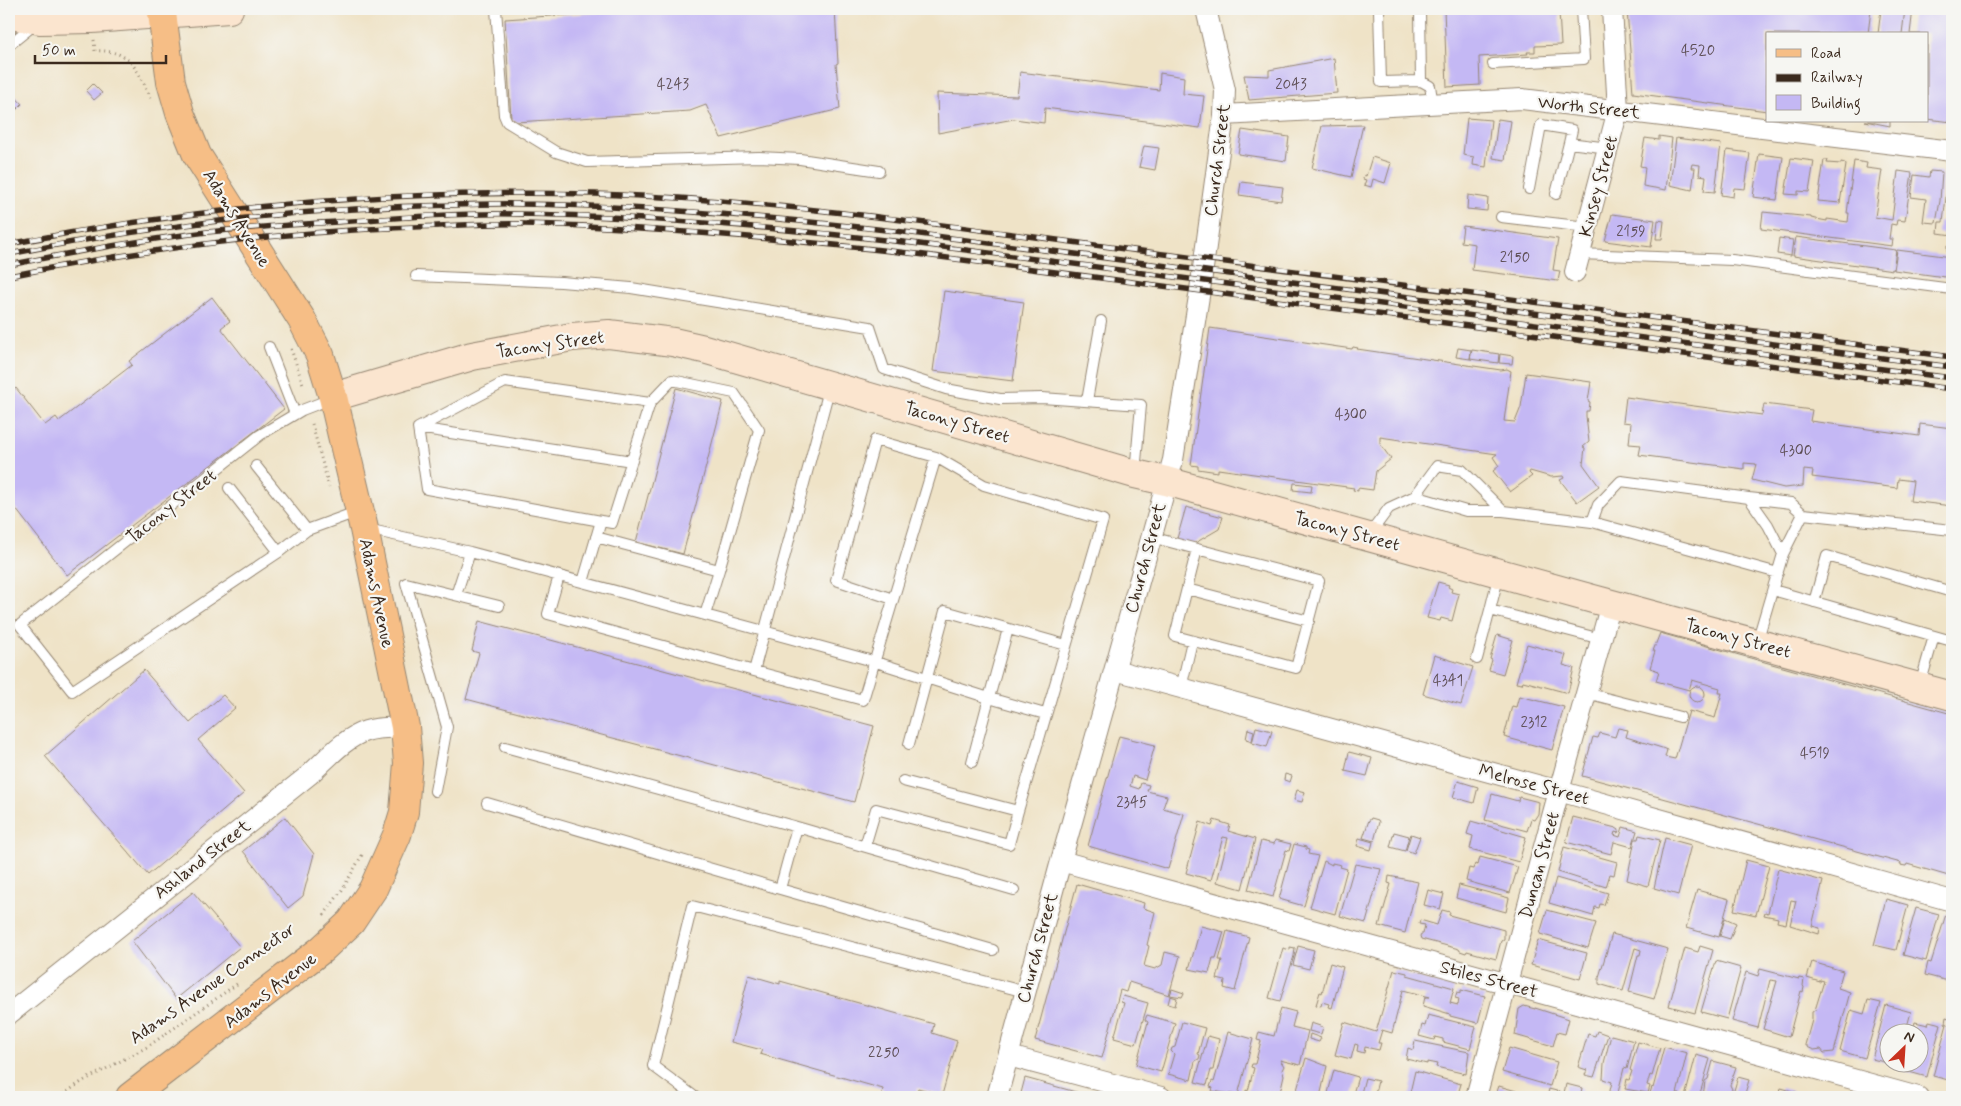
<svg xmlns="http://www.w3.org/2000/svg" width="1961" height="1106" viewBox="0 0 1961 1106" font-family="Mynerve,sans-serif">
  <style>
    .building { fill: #c4b8f4 }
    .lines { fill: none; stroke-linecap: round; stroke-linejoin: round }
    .service-casing { stroke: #958672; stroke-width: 12 }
    .minor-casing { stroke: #958672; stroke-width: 22 }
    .secondary-casing { stroke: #958672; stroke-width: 30 }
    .primary-casing { stroke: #958672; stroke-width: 30 }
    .path { stroke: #958672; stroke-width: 3; stroke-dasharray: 1 4; stroke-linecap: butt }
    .service { stroke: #fff; stroke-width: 10 }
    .minor { stroke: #fff; stroke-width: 20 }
    .secondary { stroke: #fbe5cf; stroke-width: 28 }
    .primary { stroke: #f6be86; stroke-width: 28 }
    .rail-casing { stroke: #3b2a1e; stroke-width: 5.5 }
    .rail { stroke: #f6f6f2; stroke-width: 4; stroke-dasharray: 11; stroke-linecap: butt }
    .labels { text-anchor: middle; stroke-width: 4.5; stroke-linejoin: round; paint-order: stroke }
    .number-label { font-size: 15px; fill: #5d4e54 }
    .street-label { font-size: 18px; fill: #3b2a1e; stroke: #f6f6f2 }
  </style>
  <rect width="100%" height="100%" fill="#f6f6f2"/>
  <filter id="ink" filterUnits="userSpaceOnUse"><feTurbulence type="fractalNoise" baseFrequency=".02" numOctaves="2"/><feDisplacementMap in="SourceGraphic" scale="10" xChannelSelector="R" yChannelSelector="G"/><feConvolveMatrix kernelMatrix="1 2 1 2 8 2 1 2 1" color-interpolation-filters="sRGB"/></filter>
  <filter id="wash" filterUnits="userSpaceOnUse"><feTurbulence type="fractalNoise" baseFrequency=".0096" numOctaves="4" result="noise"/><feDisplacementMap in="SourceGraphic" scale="20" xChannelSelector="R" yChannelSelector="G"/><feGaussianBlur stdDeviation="1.12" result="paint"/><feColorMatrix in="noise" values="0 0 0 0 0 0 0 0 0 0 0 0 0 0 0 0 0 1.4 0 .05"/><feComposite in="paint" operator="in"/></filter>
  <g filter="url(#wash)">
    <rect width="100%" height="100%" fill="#efe3c7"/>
    <g id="blocks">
      <path class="building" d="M655,9H835L838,63L836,64L840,109L721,138L706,105L690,111L516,122L511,119L505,19Z
        M1444,9H1563V12H1559L1561,45L1535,46V52H1527L1528,54L1479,57L1480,85L1447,87Z
        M1627,9H1871L1868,34H1767V111L1633,93Z
        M1881,9H1905L1902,34H1878Z
        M1913,9H1952V122L1927,119V34H1910Z
        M1334,58L1337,93L1249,100L1244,75L1269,76V70Z
        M1020,72L1159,90L1160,73L1184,77L1183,94L1204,96L1200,128L1045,108L1044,123L1014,119L938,133L937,93L1017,96Z
        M93,84L102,93L94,100L86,91Z
        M9,90L22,104L9,117Z
        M1467,118L1491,120L1486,167L1473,165L1474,157L1463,155Z
        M1498,119L1511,121L1505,160L1493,158Z
        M1865,121H1890V126Z
        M1363,125L1351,177L1312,168L1322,126Z
        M1242,130L1289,137L1286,161L1238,154Z
        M1659,136L1672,138L1666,190L1643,186L1645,167L1640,166L1645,138L1659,140Z
        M1676,138L1721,144L1715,192L1704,191L1706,176L1699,175L1700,165L1692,164L1691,168H1695L1692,190L1670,185Z
        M1144,146L1159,148L1155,170L1139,167Z
        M1727,150L1750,153L1745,189L1734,188L1733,197L1721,195Z
        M1759,154L1783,157L1777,200L1753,197Z
        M1372,157L1391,163L1385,183L1373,179L1371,187L1364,185L1366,180L1363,179L1364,175L1366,176Z
        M1791,158L1814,161L1809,192L1798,191V195L1785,194Z
        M1824,160H1828L1827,163L1841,164V162L1845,163L1846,165L1840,203L1818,201Z
        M1854,161L1867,163L1866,168L1882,170L1875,217L1892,220L1898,171L1912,173L1905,221L1897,220L1896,225L1891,224L1889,239H1893L1892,246L1761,229L1763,212L1811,217V218L1827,221V219L1848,222L1849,213H1847Z
        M1930,171L1942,172L1940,201L1936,223L1923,222L1926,199L1911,197L1914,175L1929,177Z
        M1949,173L1952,174V235L1938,233L1939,222H1943Z
        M1241,182L1283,187L1281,201L1239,195Z
        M1468,195L1488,198L1487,211L1467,209Z
        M1612,214L1655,220L1651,247L1605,241Z
        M1658,220L1664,221L1662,239H1656Z
        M1463,226L1558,239L1553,270L1560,271L1558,281L1472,270L1475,244L1461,242Z
        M1796,237L1896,250L1893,270L1793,256Z
        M1779,238L1793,240L1791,256L1777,254Z
        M1947,245L1952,246V252L1947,251Z
        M1897,250L1952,257V278L1894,270Z
        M944,291L1024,302L1013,381L933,371Z
        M212,297L230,321L221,328L284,409L67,575L9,500V394L16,388L45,425L56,417L59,421L132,365L129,361Z
        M1210,328L1352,349L1353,347L1358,348L1357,349L1501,370L1507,369L1511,371L1504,421L1515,422L1521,407L1526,373L1591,382L1588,401L1590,402L1589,411H1586V416L1589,442L1583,447L1585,448L1583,464L1599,486L1577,502L1560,480L1564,478L1563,476L1551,477L1530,471L1529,473L1532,476L1510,492L1493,471L1499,466L1493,457L1497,454L1380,437V444L1391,459L1376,471L1373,490L1358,488V491L1353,490L1354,488L1218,469V472L1198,469V466L1191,465Z
        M1458,348L1471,350L1470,359L1456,357Z
        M1472,350L1499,354L1498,363L1470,359Z
        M1500,354L1513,356L1512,364L1499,363Z
        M676,388L723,401L683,554L636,542Z
        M1626,397L1762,415L1764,404L1812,410L1810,421L1919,436L1920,424L1952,428V506L1910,501L1913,481L1898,479L1897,488L1812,477L1813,471L1804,470L1803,486L1784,488L1752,480L1756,464L1744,463V469L1639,455L1641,445L1629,444L1631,423L1623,422Z
        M1294,483L1312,485L1311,492L1293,490Z
        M1186,507L1223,517L1219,529L1190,546L1176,542Z
        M1438,582L1449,585L1448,587L1452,589L1451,592L1459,594L1452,621L1441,618L1440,621L1427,618Z
        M479,621L874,726L854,802L466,699L479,653L472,651Z
        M1660,633L1952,714V877L1907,864L1906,866L1900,865L1901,863L1582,776L1593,737L1598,738L1600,733L1615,737L1618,728L1628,730L1626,737L1662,748L1667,750L1665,757L1675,759L1689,711L1715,718L1722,693H1719L1720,688L1692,680L1689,690L1656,681L1659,671L1650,668L1655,651H1653Z
        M1497,635L1513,640L1503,674L1489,670L1492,660L1490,659Z
        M1527,644L1566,655L1563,665L1574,668L1568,693L1523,681L1522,684L1516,683Z
        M1434,655L1473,667L1461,705L1423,694Z
        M144,670L190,723L223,695L235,708L198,740L244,793L148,875L45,756Z
        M1689 694a8 8 0 1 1 16 0a8 8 0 1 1-16 0Z
        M1519,696L1564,707L1552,750L1504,737L1512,706L1516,707Z
        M1256,727L1272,731L1267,747L1252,743Z
        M1248,729L1254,731L1252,741L1246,739Z
        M1119,736L1155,745L1145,780L1133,776L1130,786L1139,789L1141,783L1149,785L1147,791L1167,796L1163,808L1184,814L1168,869L1088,846Z
        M1349,752L1372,758L1367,776L1345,771Z
        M1285,774L1292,776L1290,782L1284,780Z
        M1458,781L1478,787L1474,803L1453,797Z
        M1297,790L1305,792L1302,802L1294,800Z
        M1492,794L1518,801L1519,797L1539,802L1538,814L1534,820L1531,819L1527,831L1485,820Z
        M285,817L314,854L303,896L288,908L243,851Z
        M1573,817L1616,828L1619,830L1618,833L1615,832L1614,835L1620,837L1623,827L1637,831L1632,847L1614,842L1611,854L1566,842Z
        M1371,818L1378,820L1379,822L1374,841L1363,838L1369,820H1370Z
        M1214,820L1230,825L1228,831L1255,839L1242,889L1217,882L1228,838L1223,837L1211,880L1186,873L1200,822L1212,826Z
        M1471,821L1526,837L1519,862L1470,849L1473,836L1467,834Z
        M1394,832L1409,836L1405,851L1390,847Z
        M1411,834L1420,837L1414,853L1406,850Z
        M1639,835L1660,840L1648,886L1627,880L1635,839H1638Z
        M1359,838L1373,842L1371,850L1357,846Z
        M1665,838L1691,845L1678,895L1654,888Z
        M1275,840L1291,844L1289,851L1286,850L1273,897L1248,890L1261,841L1274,844Z
        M1294,844L1306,847V849L1309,850L1308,854L1318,856L1304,906L1279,899Z
        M1564,847L1617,862L1614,875L1610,874L1606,887L1558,872Z
        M1480,857L1518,867L1510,893L1466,881L1469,868L1473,869L1475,864L1478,865Z
        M1746,860L1769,866L1756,915L1734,910Z
        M1324,861L1332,865V863L1341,865L1340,867L1347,869L1335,914L1310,907Z
        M1355,864L1381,869L1366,923L1340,916Z
        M1778,869L1823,881L1812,926L1820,928L1819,934L1790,925L1796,901L1791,900L1786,924L1777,922L1778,918L1764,915L1765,912L1768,913Z
        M1389,876L1418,882L1405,933L1379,926L1391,884L1388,883Z
        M1556,878L1608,893L1604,905L1600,904L1599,908L1595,907L1593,916L1549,903Z
        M1077,884L1144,903L1143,908L1155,912L1147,945L1149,946L1144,966L1155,969L1162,965L1165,952L1180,956L1169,995L1129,982L1126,992L1120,990L1102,1058L1035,1040Z
        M1459,885L1509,898L1506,912L1456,898Z
        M1428,890L1444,894L1440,909L1424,905Z
        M1697,890L1729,899L1719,937L1686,928Z
        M193,892L240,947L176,999L132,941Z
        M1886,899L1908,905L1896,950L1874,945Z
        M1916,908L1939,914L1926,961L1903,955Z
        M1442,910L1450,912L1449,915L1504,930V939L1501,941L1496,959L1467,951L1466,953L1460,951L1459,949L1421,939L1420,936L1421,934H1423L1425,925L1419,924L1420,920L1437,925Z
        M1547,910L1596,923L1588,948L1540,934Z
        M1946,914L1952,916V982L1925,975L1928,962L1931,963Z
        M1725,918L1736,923L1730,939L1720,936Z
        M1201,926L1224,932L1216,958H1213L1209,973L1189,969Z
        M1227,931L1249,937L1235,991L1224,988L1225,981L1217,979L1222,960H1219Z
        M1612,934L1668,949L1654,999L1629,992L1638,955H1640L1641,950L1635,948L1623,991L1599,984V977Z
        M1538,940L1587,953L1580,979L1531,965Z
        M1298,946L1314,950L1309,969L1293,965Z
        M1700,946L1713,950L1695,1013L1669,1006L1685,948L1698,952Z
        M1290,947L1295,948L1294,956L1280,1001L1269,998L1283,948L1290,950Z
        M1716,961L1741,968L1727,1019L1701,1012Z
        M1812,962L1843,971L1838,988L1850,992L1834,1052L1824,1053L1821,1049L1814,1050L1807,1047V1045H1805L1812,1020V1012L1815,1010L1824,981L1820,980V982L1807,978Z
        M1330,963L1343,967L1332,1008L1328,1007L1329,1004L1322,1002L1321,1006L1316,1005L1320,992L1322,993Z
        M1760,969L1799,979V978L1804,979L1803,986L1804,987L1803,992L1801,991L1789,1037L1763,1029L1777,981L1770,980L1758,1028L1732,1021L1746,972L1758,976Z
        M1394,970L1407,973V975L1454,988L1450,1003L1458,1005L1459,999L1455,998L1457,992L1461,993V990L1485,996L1478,1023L1450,1016V1014L1423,1006L1425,997H1430L1403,990L1392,1033L1382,1030L1378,1043H1381L1379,1050L1365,1047L1364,1053L1357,1051L1358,1045L1355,1044L1351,1059L1335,1055L1344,1022L1376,1032Z
        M749,975L780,984V981L934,1024L932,1033L957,1041L942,1095L918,1088L915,1097H881L883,1089L760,1054L762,1050L731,1042Z
        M1172,989L1184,993L1182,997L1170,995Z
        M1123,996L1148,1003L1136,1044L1114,1038L1124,1003L1121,1002Z
        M1170,996L1177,998L1175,1006L1168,1004Z
        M1868,1000L1881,1003L1865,1058L1840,1051L1851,1010L1864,1014Z
        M1886,1005L1911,1012L1905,1034H1888V1063L1872,1059Z
        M1524,1006L1535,1009V1008L1569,1019L1565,1034L1557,1032L1553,1046L1515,1035L1519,1009Z
        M1281,1008L1296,1012L1292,1027L1308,1031L1300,1065L1280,1060L1284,1066L1282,1070L1284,1075L1279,1097H1246V1090L1248,1091L1254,1068L1251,1067L1252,1064H1255L1261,1041L1257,1040L1259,1032L1274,1036Z
        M1147,1015L1175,1023L1161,1072L1136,1065L1148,1022L1145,1020Z
        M1428,1015L1476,1027L1470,1049L1443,1042V1039L1435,1037L1434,1040L1419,1036L1422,1025L1425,1026Z
        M1946,1017L1952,1019V1081L1933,1076L1947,1024L1945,1023Z
        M1929,1021L1941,1024L1927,1077L1902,1070L1904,1064H1918V1034H1912L1915,1022L1928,1025Z
        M1182,1022L1205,1028L1198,1054L1200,1055L1199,1059L1195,1061L1191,1080L1168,1074L1174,1054L1171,1051L1172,1048L1175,1047Z
        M1311,1023L1323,1027L1321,1034L1309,1031Z
        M1597,1031L1608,1035L1594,1077L1585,1075L1587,1070L1578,1067L1588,1034L1595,1036Z
        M1228,1032L1253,1039L1238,1095L1212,1091L1213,1088L1210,1087L1212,1081L1214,1082Z
        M1310,1034L1321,1038L1319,1042L1309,1039Z
        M1611,1035L1634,1041L1627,1069L1624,1068L1617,1097L1609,1095L1612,1082L1603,1079L1604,1063Z
        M1208,1036L1219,1039L1213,1070H1211L1207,1085L1195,1082Z
        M1415,1041L1469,1052L1466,1074L1436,1067L1437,1064L1427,1062V1064L1406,1059L1408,1048L1413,1050Z
        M1638,1042L1660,1048L1652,1076L1650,1075L1647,1085L1650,1086L1648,1093L1625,1089L1627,1079L1629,1080L1632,1071L1630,1070Z
        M1664,1047L1687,1053L1677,1094H1680L1679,1097L1649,1096L1652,1087L1653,1088Z
        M1509,1048L1557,1062L1550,1086L1502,1072Z
        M1696,1055L1710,1059L1699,1097H1685Z
        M1306,1058L1327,1066L1320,1097H1295Z
        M1713,1061L1736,1067L1730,1085L1732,1089L1731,1093L1727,1097H1703L1705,1081L1708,1079Z
        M1334,1070L1358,1077L1352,1097H1327Z
        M1415,1071L1461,1084L1457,1097H1409Z
        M1738,1077L1749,1080L1744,1097H1732Z
        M1025,1078L1094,1097H1020Z
        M1365,1078L1378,1081L1374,1097H1360Z
        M1566,1084L1582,1088L1580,1097H1547L1549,1089L1564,1093Z
        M1499,1086L1537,1097H1495Z
        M1781,1088L1803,1094L1802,1097H1778Z"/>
    </g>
  </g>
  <g filter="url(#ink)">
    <use href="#blocks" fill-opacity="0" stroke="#958672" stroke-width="1"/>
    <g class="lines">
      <defs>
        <path id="service" d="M496,9L504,115L507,122L556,152L587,162L759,157L800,159L879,171
          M1379,9L1381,82L1421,81L1430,86L1433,104
          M1420,9L1421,81
          M9,45L35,24
          M1493,64L1584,59L1581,9
          M1529,189L1541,125L1572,130L1569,143L1609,148
          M1556,194L1569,143
          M1501,217L1587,227
          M1580,254L1732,260L1952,289
          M416,276L561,282L631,288L870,327L884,369L946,389L1000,399L1042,398L1141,405L1135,473
          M269,347L295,414
          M1087,401L1101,321
          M418,428L632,461
          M256,466L307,530
          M229,488L279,552L72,691L20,625L260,435L302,410L333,398
          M1415,496L1466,511H1503
          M1803,514L1952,530
          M1592,522L1778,573
          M367,529L470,552L705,615L873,661L989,698L972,762
          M1369,535L1389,508L1415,496L1437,466L1462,470L1503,511L1592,522L1598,505L1621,481L1749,498
          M596,537L719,570L759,430L734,393L672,380L650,403
          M1151,537L1319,581L1296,668L1175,636L1197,549
          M279,552L307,530L359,511
          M1499,574L1490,610L1601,639
          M559,576L548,614L754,671L830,386
          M583,582L601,521L612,523L650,403L505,382L418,428L427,489L601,521
          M1187,589L1309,621
          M1773,590L1952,641
          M456,595L470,552
          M893,599L836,580L875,440L936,457
          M1814,602L1827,556L1952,592
          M705,615L719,570
          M1008,629L989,698L1045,714
          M1757,642L1783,554L1803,514L1791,503L1749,498L1768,525L1783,554
          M1477,659L1490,610
          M754,671L863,700L936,457L984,485L1103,520L1018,811L903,781
          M1920,685L1934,636
          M1181,688L1192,641
          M1586,693L1680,717
          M909,744L945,611L1066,645
          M505,747L797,827L1014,890
          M435,791L447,727L406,583L499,606
          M487,803L780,889L797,827
          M865,846L876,809L1009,844L1018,811
          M780,889L993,950
          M695,1097L653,1066L692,906L1026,992"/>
        <path id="minor" d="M1224,115L1522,99L1952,151
          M1575,272L1618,110L1612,9
          M1115,670L1559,791L1952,901
          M1061,861L1918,1097
          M9,1014L309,775C326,760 344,738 366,731C379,727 392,728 405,727
          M1009,1056L1161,1097
          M997,1097L1061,861L1173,460L1200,290L1224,115L1225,90L1206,9
          M1476,1097L1559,791L1611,604"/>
        <path id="secondary" d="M9,15L40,20L92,19L229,9
          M333,397L472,356L572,337L609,334L673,342L704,349L1135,474L1166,481L1593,599L1952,696"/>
        <path id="primary" d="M130,1097L321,950L351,922L373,889L397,835L404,812L408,763L405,727L364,529L333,397L320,355L302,320L197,155L180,113L171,82L162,13"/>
      </defs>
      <use href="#service" class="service-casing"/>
      <use href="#minor" class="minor-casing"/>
      <use href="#secondary" class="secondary-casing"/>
      <use href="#primary" class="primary-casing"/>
      <path class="path" d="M94,40L95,51C131,49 137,70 151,98
        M291,349L303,384
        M312,424L329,487
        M324,915L342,890L362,855
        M59,1097L83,1081L147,1047L237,984"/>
      <use href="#service" class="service"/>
      <use href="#minor" class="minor"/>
      <use href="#secondary" class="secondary"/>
      <use href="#primary" class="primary"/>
      <defs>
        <path id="rail" d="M9,244C202,206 399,189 595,194C789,200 981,231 1172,255C1432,287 1692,323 1952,357
          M9,254C155,225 303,208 453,205C475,205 498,203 521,204C652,206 782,218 912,233L1952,367
          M9,265C74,252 140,240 207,232C255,227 304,224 352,221C407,217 462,213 516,214C649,216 781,228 912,243L1952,378
          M9,276C143,249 277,232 414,227C450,226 487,223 524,224C656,227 786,239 917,254L1952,389"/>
      </defs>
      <use href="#rail" class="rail-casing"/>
      <use href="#rail" class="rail"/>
    </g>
  </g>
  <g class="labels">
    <g class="number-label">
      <text x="1698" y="55">4520</text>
      <text x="673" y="89">4243</text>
      <text x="1291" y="89">2043</text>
      <text x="1631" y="236">2159</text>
      <text x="1515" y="262">2150</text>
      <text x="1351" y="419">4300</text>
      <text x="1796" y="455">4300</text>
      <text x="1448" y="685">4341</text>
      <text x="1534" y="727">2312</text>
      <text x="1815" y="758">4519</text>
      <text x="1132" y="807">2345</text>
      <text x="884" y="1057">2250</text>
    </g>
    <g class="street-label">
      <text transform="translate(1589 107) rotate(6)" y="6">Worth Street</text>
      <text transform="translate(1217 160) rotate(-83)" y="6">Church Street</text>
      <text transform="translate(1598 186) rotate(-75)" y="6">Kinsey Street</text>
      <text transform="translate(237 218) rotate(58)" y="6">Adams Avenue</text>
      <text transform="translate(550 344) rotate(-8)" y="6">Tacony Street</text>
      <text transform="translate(957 422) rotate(16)" y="6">Tacony Street</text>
      <text transform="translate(171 506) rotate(-38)" y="6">Tacony Street</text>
      <text transform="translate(1347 531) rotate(15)" y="6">Tacony Street</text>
      <text transform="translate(1145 558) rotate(-75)" y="6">Church Street</text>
      <text transform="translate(377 593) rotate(78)" y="6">Adams Avenue</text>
      <text transform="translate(1738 638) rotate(15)" y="6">Tacony Street</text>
      <text transform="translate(1534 784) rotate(15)" y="6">Melrose Street</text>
      <text transform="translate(202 859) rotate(-38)" y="6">Ashland Street</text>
      <text transform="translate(1539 865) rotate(-75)" y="6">Duncan Street</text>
      <text transform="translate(1037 948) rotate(-75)" y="6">Church Street</text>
      <text transform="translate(1489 979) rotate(15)" y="6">Stiles Street</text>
      <text transform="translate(212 983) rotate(-35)" y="6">Adams Avenue Connector</text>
      <text transform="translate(270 990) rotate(-38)" y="6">Adams Avenue</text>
    </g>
  </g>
  <rect width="1961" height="1106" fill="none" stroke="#f6f6f2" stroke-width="30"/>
  <rect x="1766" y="32" width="162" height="90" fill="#f6f6f2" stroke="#aba49d"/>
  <rect x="1776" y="49" width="25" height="8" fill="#f6be86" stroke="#aba49d"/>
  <text x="1811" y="58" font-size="15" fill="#3b2a1e">Road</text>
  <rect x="1776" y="74" width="25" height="8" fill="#3b2a1e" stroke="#aba49d"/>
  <text x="1811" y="82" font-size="15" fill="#3b2a1e">Railway</text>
  <rect x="1776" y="95" width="25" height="15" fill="#c4b8f4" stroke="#aba49d"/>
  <text x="1811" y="108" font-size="15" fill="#3b2a1e">Building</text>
  <g transform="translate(1904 1048) rotate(25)"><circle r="24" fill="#f6f6f2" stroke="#aba49d"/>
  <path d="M0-4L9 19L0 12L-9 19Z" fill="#c8321e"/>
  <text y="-8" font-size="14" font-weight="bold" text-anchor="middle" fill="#3b2a1e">N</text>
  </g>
  <path d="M35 55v8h131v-8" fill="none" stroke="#3b2a1e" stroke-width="2.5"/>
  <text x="42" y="55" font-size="15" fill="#3b2a1e" stroke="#f6f6f2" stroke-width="4" paint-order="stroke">50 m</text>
</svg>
